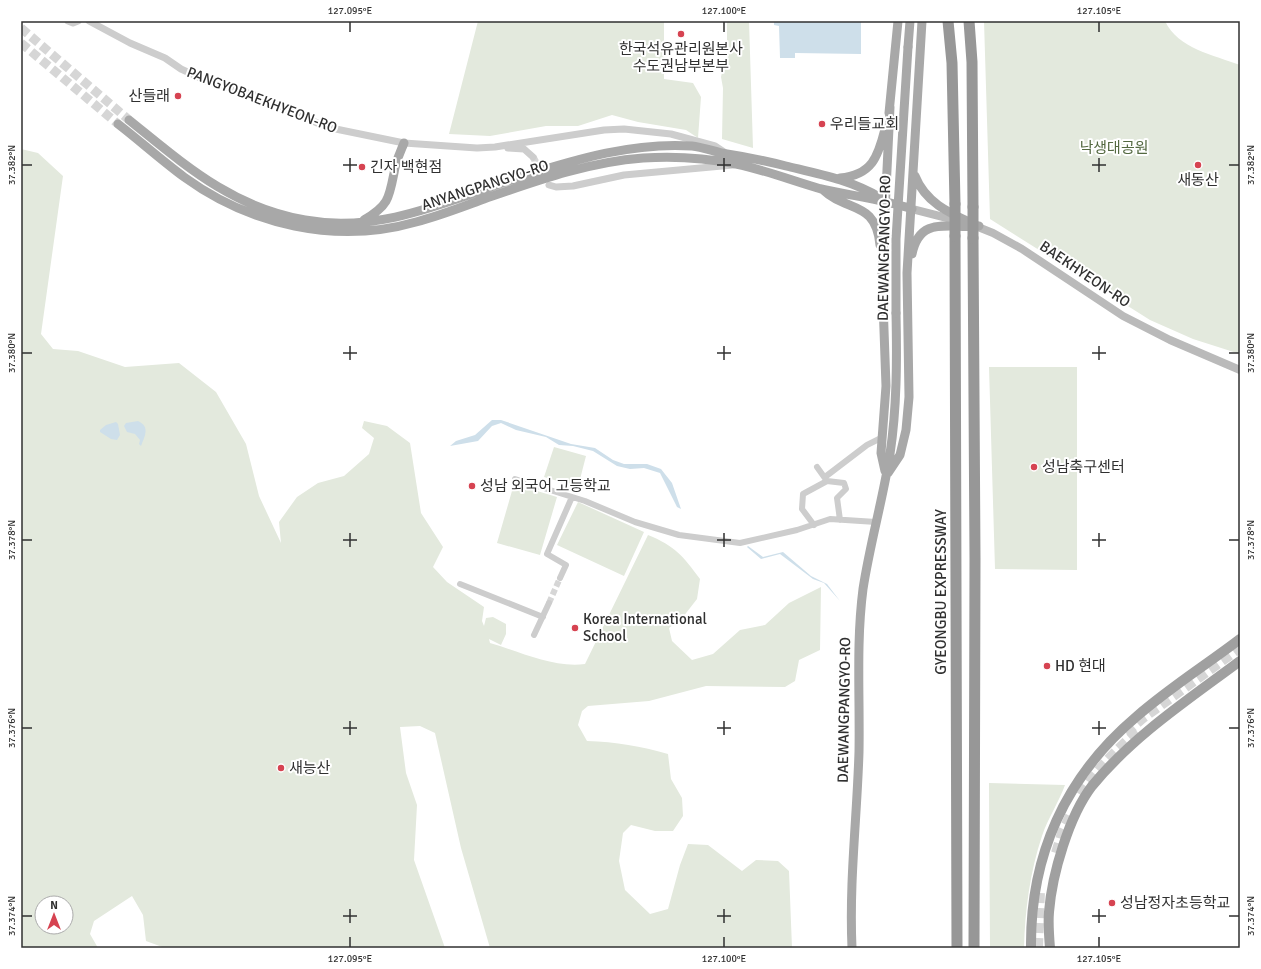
<svg xmlns="http://www.w3.org/2000/svg" width="1261" height="969" viewBox="0 0 1261 969" font-family="Signika,'Noto Sans KR',sans-serif">
<style>
.green{fill:#e3e9dd;fill-rule:evenodd}
.water{fill:#cedfea}
.lines{fill:none;stroke-linecap:round;stroke-linejoin:round}
.minor-tunnel{stroke:#d6d6d6;stroke-width:6;stroke-dasharray:6 3;stroke-linecap:butt}
.tertiary-tunnel{stroke:#d6d6d6;stroke-width:7;stroke-dasharray:7 3.5;stroke-linecap:butt}
.primary-tunnel{stroke:#d6d6d6;stroke-width:9;stroke-dasharray:9 4.5;stroke-linecap:butt}
.trunk-tunnel{stroke:#d6d6d6;stroke-width:10;stroke-dasharray:10 5;stroke-linecap:butt}
.minor{stroke:#cdcdcd;stroke-width:6}
.tertiary{stroke:#cdcdcd;stroke-width:7}
.secondary{stroke:#bababa;stroke-width:8}
.primary{stroke:#a8a8a8;stroke-width:9}
.trunk{stroke:#a0a0a0;stroke-width:10}
.motorway{stroke:#979797;stroke-width:11}
.primary-bridge{stroke:#a8a8a8;stroke-width:9}
.motorway-bridge{stroke:#979797;stroke-width:11}
.ticks{fill:none;stroke:#303030;stroke-width:1.5}
.poi-dot{fill:#d64351;stroke:#fff;stroke-width:1.5}
.labels{text-anchor:middle;stroke-width:4;stroke-linejoin:round;paint-order:stroke}
.poi-label{font-size:15px;fill:#303030;stroke:#fff;text-anchor:start}
.street-label{font-size:15px;fill:#303030;stroke:#fff}
.park-label{font-size:15px;fill:#546941;stroke:#fff}
.neatline{fill:none;stroke:#303030;stroke-width:1.5}
.ticks-label{font-size:10px;text-anchor:middle;fill:#303030}
</style>
<rect width="100%" height="100%" fill="#fff"/>
<path class="green" d="M478 21H664V79L693 83 701 97 698 138 686 130 638 122 612 115 578 126H546L490 136 449 134Z
M727 21H749L753 148 722 139 723 88 721 77 727 47Z
M984 21H1165C1178 49 1214 55 1240 65V354L1193 339 1150 320 990 219Z
M21 149 38 153 63 176 41 334 53 349 78 351 125 367 179 363 216 392 246 444 259 496 281 543 279 522 297 497 318 483 344 476 369 454 374 438 362 428 364 421 387 426 410 443 421 513 443 547 433 567 447 582 484 607 482 621 484 626 486 618 493 617 506 624V634L501 645 489 639 490 643C521 652 553 668 585 664L648 535C675 546 683 556 700 579L697 599 683 617 669 628 672 641 692 660 713 654 740 630 765 625 789 603 821 587 820 650 799 660 795 681 785 687 706 686 649 701 588 706 582 711 578 725 587 741C616 742 641 746 668 754L671 779 682 798 683 816 673 831H655L631 825 623 833 619 861 625 890 650 914 668 909 680 865 688 844 708 845 742 871 756 860 778 861 789 871 792 948H490L461 848 435 733 420 726 400 727 406 773 417 805 414 860 445 948H165L146 941 143 915 132 896 94 921 90 934 98 948H21ZM42 903H66V927H42Z
M989 367H1077V570L995 569Z
M554 447 586 456 578 487 544 477Z
M514 484 557 497 540 555 497 543Z
M578 502 644 532 624 576 557 545Z
M989 783 1065 785C1059 802 1048 818 1042 836 1030 872 1025 910 1024 948H990Z"/>
<path class="water" d="M774 21H861V54L795 53V58H780L779 26 774 25Z
M492 420H501L571 444 595 448 613 460 624 464H647L661 469 672 483 681 509 677 507 660 473 644 468 630 469 617 466 593 451 573 446 559 445 546 437 516 430 501 423 492 426 478 441 450 446 456 441 475 435Z
M138 421C151 427 144 437 141 446L139 444 140 440 135 434 127 432 124 426 126 423Z
M116 422 118 424 120 435 117 440 111 439 100 432V430L106 425Z
M748 546 763 557 783 552 811 576 827 584 840 601 824 583 813 579 780 554 761 559 747 547Z"/>
<g class="lines">
<path class="minor-tunnel" d="M549 603 560 578"/>
<path class="tertiary-tunnel" d="M533 157 543 175"/>
<path class="primary-tunnel" d="M21 28 129 120
M21 43 118 124"/>
<path class="trunk-tunnel" d="M1126 733 1143 718 1240 648
M1081 795C1096 770 1116 750 1138 731
M1056 853 1062 833 1070 816
M1038 948 1040 891"/>
<path class="minor" d="M817 467 827 481 844 483 846 489 837 498 840 520
M825 477 867 445 883 437
M515 479 585 501 635 522 679 535 740 543 797 530 830 519 876 522
M814 525 802 509 803 494 827 481
M560 578 566 565 547 554 572 497
M460 584 543 617
M534 635 549 603"/>
<path class="tertiary" d="M68 21 73 23 78 21
M89 21 130 43 165 58 181 69 209 82 258 96 326 127 404 143 477 148 495 147 604 130 624 129 671 134 715 146 724 152
M508 148 524 149 533 157
M549 185 556 187 573 186 624 175 733 165"/>
<path class="secondary" d="M912 209 959 221
M973 225 993 233 1022 249 1123 316 1170 340 1240 370"/>
<path class="primary" d="M908 47 910 21
M889 113 898 21
M129 120C185 165 231 207 305 220 382 234 452 199 523 176 577 159 634 142 692 146 703 147 715 152 727 154 747 157 766 161 786 166 819 174 851 180 881 198
M118 124C140 141 161 160 184 177 250 225 336 245 416 222 439 216 462 207 484 199 536 181 588 162 643 158 674 156 706 158 736 164 765 170 793 181 821 189 852 196 882 199 912 209
M915 176C926 204 952 214 978 226
M840 178C872 175 878 157 885 129
M822 189C847 213 876 200 880 245
M364 220C388 206 389 199 394 173 395 163 400 153 404 143
M912 254C920 215 949 229 979 226
M885 471 881 453 886 386 882 274 890 107
M888 473 900 455 906 430 909 397 907 273 922 21
M852 948C849 882 857 818 859 752 860 698 856 643 863 589 870 543 883 499 890 454 897 407 897 360 896 313"/>
<path class="trunk" d="M1031 948C1030 856 1065 777 1136 717 1169 688 1206 665 1240 639
M1050 948C1049 936 1048 923 1049 912 1052 874 1069 816 1092 786 1133 736 1189 699 1240 661"/>
<path class="motorway" d="M948 21 952 63 955 204
M969 21 972 62 973 207
M955 236 957 948
M973 238 975 558 974 948"/>
<path class="primary-bridge" d="M896 313V239L908 47"/>
<path class="motorway-bridge" d="M955 204V236
M973 238V207"/>
</g>
<path class="ticks" d="M350 22V32M724 22V32M1099 22V32M350 158V172M724 158V172M1099 158V172M22 165H32M343 165H357M717 165H731M1092 165H1106M1229 165H1239M350 346V360M724 346V360M1099 346V360M22 353H32M343 353H357M717 353H731M1092 353H1106M1229 353H1239M350 533V547M724 533V547M1099 533V547M22 540H32M343 540H357M717 540H731M1092 540H1106M1229 540H1239M350 721V735M724 721V735M1099 721V735M22 728H32M343 728H357M717 728H731M1092 728H1106M1229 728H1239M350 909V923M724 909V923M1099 909V923M22 916H32M343 916H357M717 916H731M1092 916H1106M1229 916H1239M350 937V947M724 937V947M1099 937V947"/>
<g class="poi-dot">
<circle cx="681" cy="34" r="4"/>
<circle cx="178" cy="96" r="4"/>
<circle cx="822" cy="124" r="4"/>
<circle cx="1198" cy="165" r="4"/>
<circle cx="362" cy="167" r="4"/>
<circle cx="1034" cy="467" r="4"/>
<circle cx="472" cy="486" r="4"/>
<circle cx="575" cy="628" r="4"/>
<circle cx="1047" cy="666" r="4"/>
<circle cx="281" cy="768" r="4"/>
<circle cx="1112" cy="903" r="4"/>
</g>
<g class="labels">
<g class="poi-label">
<text x="681" y="54" text-anchor="middle">한국석유관리원본사<tspan x="681" dy="17">수도권남부본부</tspan></text>
<text x="170" y="101" text-anchor="end">산들래</text>
<text x="830" y="129">우리들교회</text>
<text x="370" y="172">긴자 백현점</text>
<text x="1198" y="185" text-anchor="middle">새동산</text>
<text x="1042" y="472">성남축구센터</text>
<text x="480" y="491">성남 외국어 고등학교</text>
<text x="583" y="624">Korea International<tspan x="583" dy="17">School</tspan></text>
<text x="1055" y="671">HD 현대</text>
<text x="289" y="773">새능산</text>
<text x="1120" y="908">성남정자초등학교</text>
</g>
<g class="street-label">
<text transform="translate(262 100) rotate(21)" y="5">PANGYOBAEKHYEON-RO</text>
<text transform="translate(485 185) rotate(-18)" y="5">ANYANGPANGYO-RO</text>
<text transform="translate(884 248) rotate(-89)" y="5">DAEWANGPANGYO-RO</text>
<text transform="translate(1085 274) rotate(34)" y="5">BAEKHYEON-RO</text>
<text transform="translate(941 592) rotate(-90)" y="5">GYEONGBU EXPRESSWAY</text>
<text transform="translate(844 710) rotate(-89)" y="5">DAEWANGPANGYO-RO</text>
</g>
<g class="park-label">
<text x="1114" y="153">낙생대공원</text>
</g>
</g>
<rect width="1261" height="969" fill="none" stroke="#ffffff" stroke-width="44"/>
<g transform="translate(54 915)"><circle r="19" fill="#ffffff" stroke="#acacac"/>
<path d="M0-3L7 15L0 10L-7 15Z" fill="#d64351"/>
<text y="-6" font-size="11" font-weight="bold" text-anchor="middle" fill="#303030">N</text>
</g>
<rect x="22" y="22" width="1217" height="925" class="neatline"/>
<g class="ticks-label">
<text x="350" y="14">127.095°E</text>
<text x="724" y="14">127.100°E</text>
<text x="1099" y="14">127.105°E</text>
<text transform="translate(11 165) rotate(-90)" y="4">37.382°N</text>
<text transform="translate(1250 165) rotate(-90)" y="4">37.382°N</text>
<text transform="translate(11 353) rotate(-90)" y="4">37.380°N</text>
<text transform="translate(1250 353) rotate(-90)" y="4">37.380°N</text>
<text transform="translate(11 540) rotate(-90)" y="4">37.378°N</text>
<text transform="translate(1250 540) rotate(-90)" y="4">37.378°N</text>
<text transform="translate(11 728) rotate(-90)" y="4">37.376°N</text>
<text transform="translate(1250 728) rotate(-90)" y="4">37.376°N</text>
<text transform="translate(11 916) rotate(-90)" y="4">37.374°N</text>
<text transform="translate(1250 916) rotate(-90)" y="4">37.374°N</text>
<text x="350" y="962">127.095°E</text>
<text x="724" y="962">127.100°E</text>
<text x="1099" y="962">127.105°E</text>
</g>
</svg>
